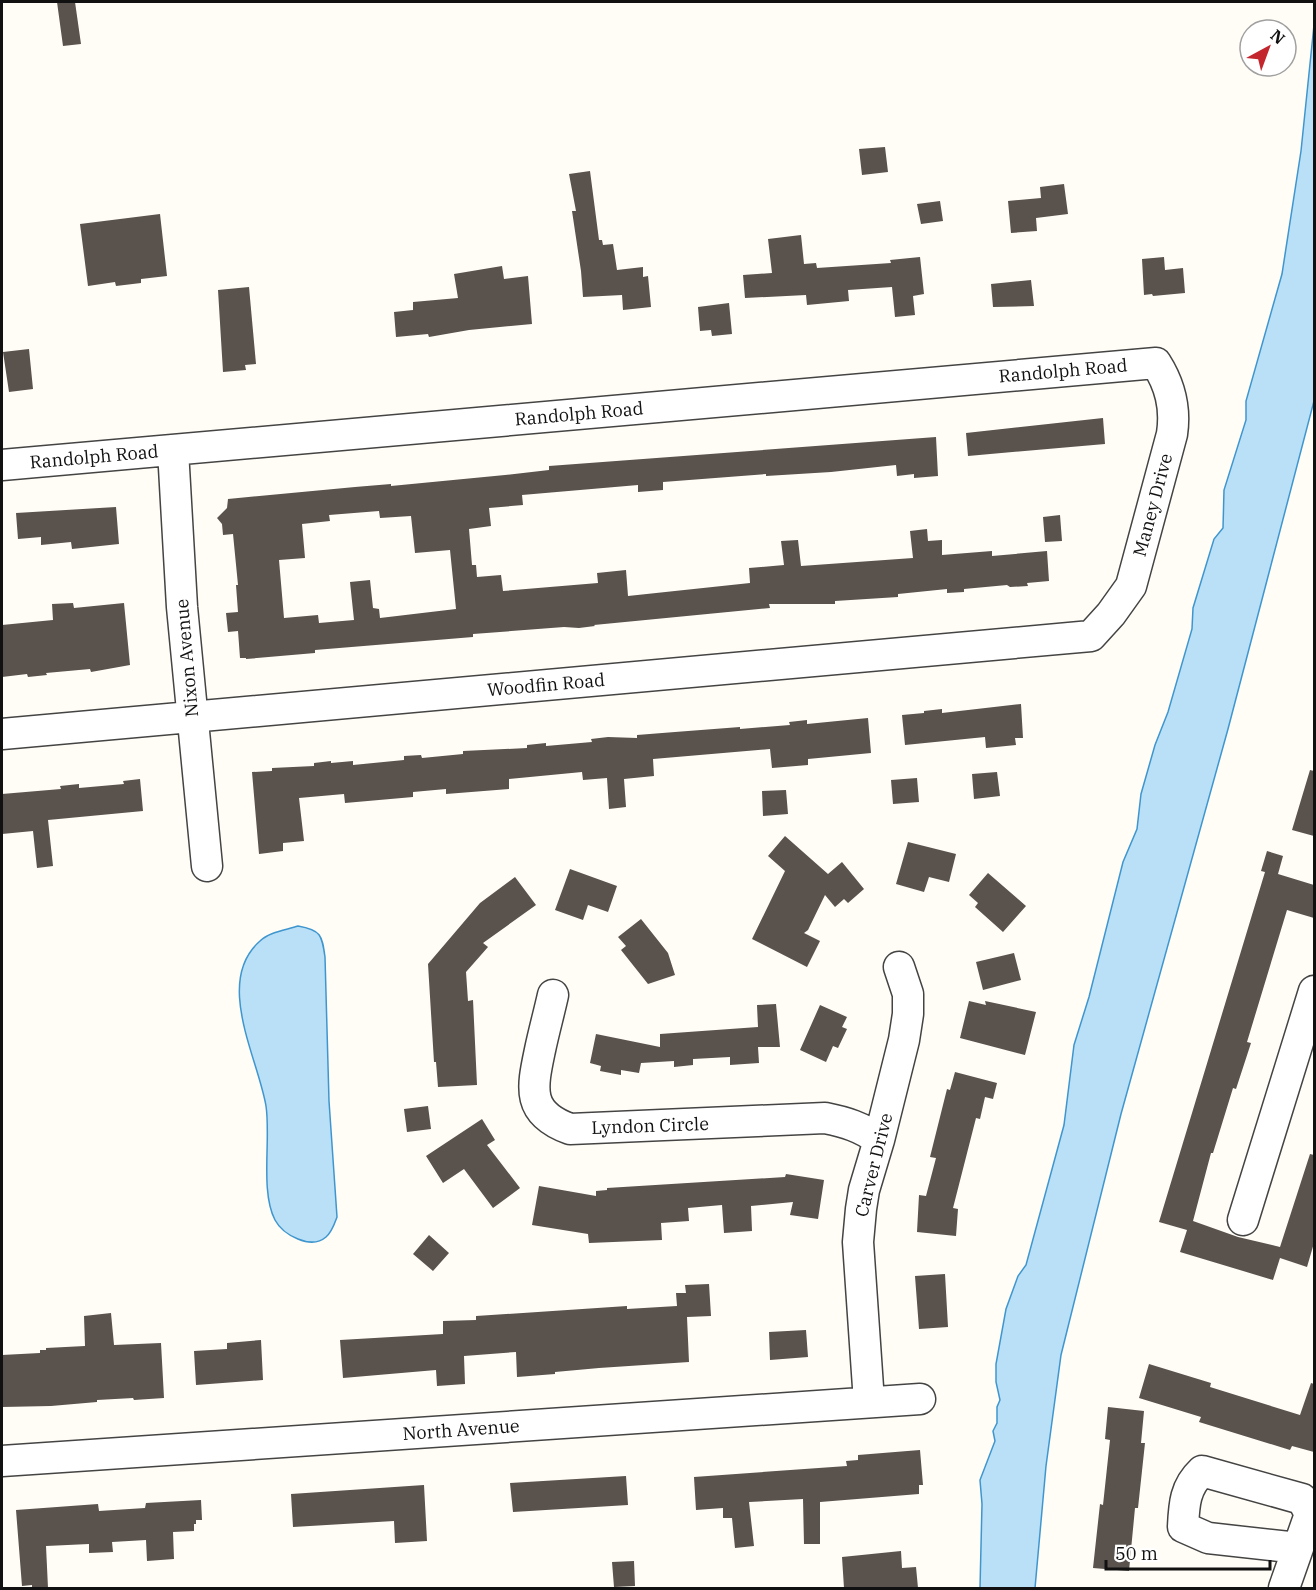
<svg xmlns="http://www.w3.org/2000/svg" width="1316" height="1590" viewBox="0 0 1316 1590" font-family="'IBM Plex Serif',serif">
<style>
.water{fill:#b9e0f7;stroke:#3f96cf;stroke-width:1.5}
.building{fill:#5a524d;fill-rule:evenodd}
.lines{fill:none;stroke-linecap:round;stroke-linejoin:round}
.minor-casing{stroke:#444;stroke-width:33}
.minor{stroke:#fff;stroke-width:30}
.labels{text-anchor:middle;stroke-width:6;stroke-linejoin:round;paint-order:stroke}
.street-label{font-size:18px;fill:#111;stroke:#fff}
</style>
<rect width="100%" height="100%" fill="#fffdf5"/>
<path class="water" d="M1314 25V401L1228 729 1121 1114 1061 1355 1046 1466 1035 1588H980L982 1504 980 1480 995 1441 993 1431 997 1423V1407L1000 1400 996 1382V1364L1006 1309 1018 1276 1026 1265 1064 1125 1074 1045 1089 997 1123 862 1137 829 1141 794 1155 745 1168 712 1192 629 1193 608 1214 539 1223 528 1224 490 1246 420V401L1282 274 1301 151Z
M298 926C321 930 322 935 325 957L329 1101 337 1217C334 1225 332 1232 326 1237 311 1250 283 1235 275 1220 260 1191 271 1139 266 1106 258 1058 214 981 260 941 269 932 286 930 298 926Z"/>
<path class="building" d="M57 2H75L81 44 63 46Z
M885 147 888 172 862 175 859 149Z
M590 171 599 240H602L603 245 613 244 617 270 643 267V277L648 276 651 307 623 310 622 295 583 297 581 271 572 211H576L569 174Z
M1064 184 1068 214 1036 218 1037 231 1011 233 1008 201 1041 198 1040 187Z
M940 201 943 221 921 224 917 204Z
M160 214 167 276 141 279V283L116 286 115 282 88 286 80 224Z
M801 235 804 264 816 263 817 268 891 263 890 260 920 257 924 294 913 296 915 315 895 317 892 287 848 290 849 301 807 305 806 295 745 298 743 275 772 273 768 239Z
M1164 257 1165 270 1183 268 1185 293 1153 296 1152 294 1144 295 1142 259Z
M502 266 504 279 528 276 532 324 469 330 429 337 428 334 396 337 394 312 413 310V302L458 298 454 274Z
M1031 280 1034 306 993 307 991 284Z
M249 287 256 364 245 365 246 370 223 372 218 290Z
M729 303 732 334 712 336 711 330 700 331 698 307Z
M29 349 33 389 9 392 3 352Z
M1103 418 1105 444 968 456 966 433Z
M936 437 938 476 914 478V474L897 476 896 465 831 472 766 476V474L663 482V490L638 492V485L522 495 523 505 489 508 491 526 469 529 472 565H476L477 577 501 575 503 591 598 583 597 573 626 570 628 596 750 583 749 568 784 565 781 541 798 540 801 566 913 558 910 531 927 529 928 541 942 540V555L992 551V556L1047 551 1049 581 1027 583 1028 586 1010 587 1007 585 964 589V592L947 593V589L898 594V597L835 601V604H769L770 608 594 625 595 626 579 628 564 627 473 634V637L315 650V653L246 659V658H240L238 631 228 632 226 613 238 612 236 585H238L233 534 223 535 222 524 217 518 227 508 228 499 355 487 391 484V486L505 475 549 470V466ZM379 511 380 518 411 516 415 553 450 550 456 609 380 618 379 609 373 608 370 580 350 582 354 620 319 623 318 615 284 618 279 560 305 558 302 524 330 521 329 515Z
M116 507 119 544 72 549 71 542 41 545V537L18 539 16 513Z
M1060 515 1062 541 1045 542 1043 517Z
M73 603 74 608 124 603 130 665 91 672 90 669 46 673 47 675 28 677 27 674 2 677V625L53 620 52 604Z
M1021 704 1023 738H1015L1016 745 986 748 985 737 905 745 902 715 924 713V711L942 709V713Z
M868 718 871 753 808 759V765L772 768 770 749 653 759 654 776 624 779 626 807 609 809 607 778 583 780 582 772 509 779V789L446 794V789L413 792V797L345 803 344 794 299 798 304 841 283 843V851L259 854 252 772 272 771V768L314 766V763L331 761V763L353 761V765L404 760V756L421 755 422 758 463 754V751L527 748V745L546 743V746L592 742 591 739 608 737 637 738V735L675 732 740 727V729L790 725 789 722 807 720V724Z
M1310 770 1314 771V836L1292 830Z
M997 772 1000 796 974 799 972 774Z
M917 778 919 802 893 804 891 780Z
M140 779 143 811 48 820 53 866 37 868 33 831 2 834V794L61 789 60 786 79 784V788L124 784 123 781Z
M786 790 788 814 763 816 762 791Z
M785 836 828 874 842 862 864 889 848 903 844 899 835 907 825 895 808 930 804 933 820 941 807 967 752 939 785 871 768 856Z
M908 842 956 854 949 882 929 877 924 892 896 884Z
M1267 851 1283 856 1278 874 1314 885V918L1287 910 1247 1042 1251 1043 1236 1089 1233 1088 1213 1153H1211L1193 1221 1238 1237 1280 1247 1310 1154 1314 1155V1243L1307 1267 1280 1258 1273 1280 1180 1252 1187 1230 1159 1222 1265 872 1261 871Z
M570 869 617 886 608 912 588 905 583 920 555 910Z
M988 873 1026 906 1003 932 975 907 978 903 969 895Z
M515 877 536 905 483 943 488 947 466 972 468 1001 473 1000 477 1085 438 1087 436 1062H434L428 964 480 903Z
M641 919 668 953 675 975 648 984 621 950 626 946 618 937Z
M1014 953 1021 980 983 990 976 962Z
M969 1001 986 1005 985 1001 1036 1012 1025 1055 960 1038Z
M776 1004 780 1047H758L759 1063 730 1065V1057L693 1059V1065L674 1067V1061L641 1063 639 1073 621 1070V1075L600 1071 601 1066 590 1063 596 1034 660 1047V1034L758 1027 757 1005Z
M820 1005 847 1017 842 1027 847 1029 838 1048 833 1046 826 1062 800 1050Z
M955 1072 997 1083 993 1099 985 1097 980 1119 976 1118 953 1208 958 1209 956 1236 917 1232 919 1195 926 1196 936 1158 930 1157 947 1089 950 1090Z
M428 1106 431 1129 407 1132 404 1109Z
M482 1119 495 1140 487 1145 520 1188 493 1208 464 1169 443 1183 426 1156Z
M786 1174 824 1180 818 1219 790 1215 793 1202 751 1206 752 1231 724 1233 722 1205 688 1208 689 1221 661 1223 662 1240 589 1243 588 1234 532 1225 539 1186 596 1196V1191L607 1190V1188L785 1177Z
M429 1235 449 1253 433 1271 413 1254Z
M945 1274 948 1327 919 1329 915 1276Z
M709 1284 711 1316 687 1317 689 1362 599 1368 555 1372V1374L517 1377 516 1352 464 1356 465 1384 437 1386 436 1370 343 1378 340 1340 443 1334V1321L476 1320V1316L627 1306V1309L677 1306 676 1293H686L685 1285Z
M111 1313 114 1345 161 1343 164 1398 134 1400 133 1398 97 1400V1402L51 1406 2 1407V1355L40 1353V1350H46V1348L85 1346 84 1316Z
M806 1330 808 1357 770 1360 769 1332Z
M261 1340 263 1380 196 1385 194 1351 227 1349V1343Z
M1149 1364 1211 1383 1210 1387 1300 1415 1311 1383 1314 1384V1452L1292 1446 1290 1450 1199 1422 1201 1417 1139 1398Z
M1108 1407 1144 1411 1141 1443H1145L1138 1508H1135L1129 1571 1093 1568 1100 1504 1103 1505 1110 1440 1105 1439Z
M920 1450 923 1485H919V1494L820 1502V1544H804L803 1499 749 1502 754 1546 735 1548 732 1518H723V1508L696 1510 694 1477 847 1466 846 1461 858 1460V1455Z
M626 1476 628 1505 513 1512 510 1483Z
M424 1485 427 1541 395 1543 394 1521 293 1527 291 1494Z
M201 1500 202 1520H196V1524H194V1531L173 1532 174 1559 147 1561 146 1540 112 1542 113 1552 89 1553V1544L46 1546 48 1588H32V1585L22 1586 16 1510 98 1504 99 1511 145 1508 146 1503Z
M901 1551 902 1568 916 1567 918 1588H844L842 1557Z
M634 1561 635 1586 614 1587 612 1562Z"/>
<g class="lines">
<g class="minor-casing">
<path id="minor" d="M173 450 182 607 207 866
M2 465 1156 363C1170 385 1176 407 1172 434L1131 586 1111 614 1091 636 2 734
M553 995C549 1013 544 1031 540 1050 532 1088 526 1113 570 1129L825 1118C845 1122 862 1127 879 1140
M1243 1220 1314 991
M869 1402 858 1242 861 1209 864 1190 879 1140 904 1040 908 1014V994L899 967
M2 1461 920 1399
M1284 1588 1310 1514 1302 1499 1202 1471C1185 1487 1184 1504 1183 1527L1208 1538 1298 1548"/>
</g>
<use href="#minor" class="minor"/>
</g>
<g class="labels">
<g class="street-label">
<text transform="translate(1063 371) rotate(-5)" y="6">Randolph Road</text>
<text transform="translate(579 414) rotate(-5)" y="6">Randolph Road</text>
<text transform="translate(94 457) rotate(-5)" y="6">Randolph Road</text>
<text transform="translate(1153 505) rotate(-75)" y="6">Maney Drive</text>
<text transform="translate(187 658) rotate(-95)" y="6">Nixon Avenue</text>
<text transform="translate(546 685) rotate(-5)" y="6">Woodfin Road</text>
<text transform="translate(650 1126) rotate(-2)" y="6">Lyndon Circle</text>
<text transform="translate(874 1165) rotate(-76)" y="6">Carver Drive</text>
<text transform="translate(461 1430) rotate(-4)" y="6">North Avenue</text>
</g>
</g>
<rect width="1316" height="1590" fill="none" stroke="#111111" stroke-width="6"/>
<g transform="translate(1268 48) rotate(41)"><circle r="28" fill="#ffffff" stroke="#a0a0a0" stroke-width="1.5"/>
<path d="M0-4.5L10 22L0 15L-10 22Z" fill="#c4262e"/>
<text y="-9" font-size="16" font-weight="bold" text-anchor="middle" fill="#111111">N</text>
</g>
<path d="M1106 1560v9h164v-9" fill="none" stroke="#111111" stroke-width="3"/>
<text x="1115" y="1560" font-size="18" fill="#111111" stroke="#ffffff" stroke-width="4.5" paint-order="stroke">50 m</text>
</svg>
